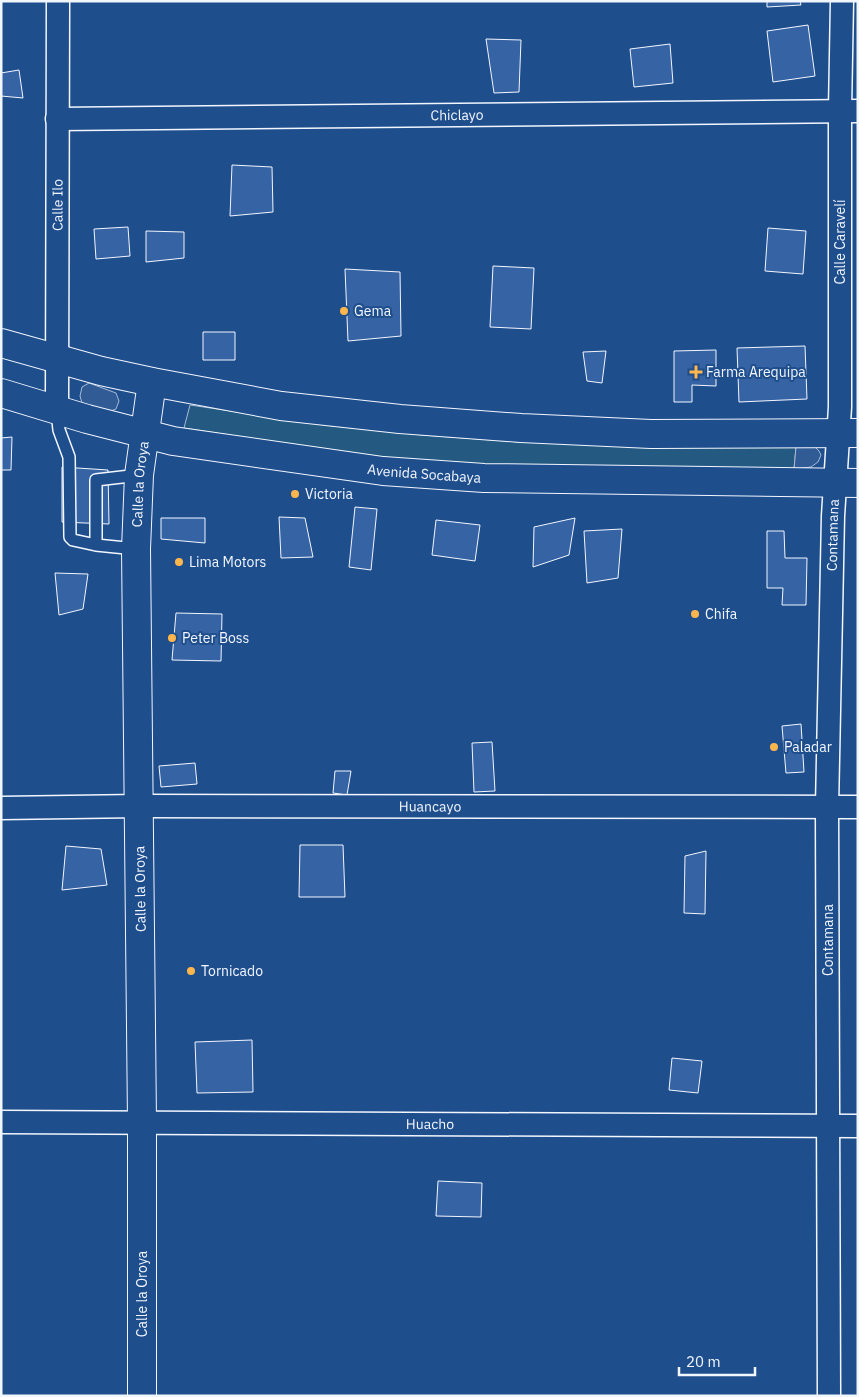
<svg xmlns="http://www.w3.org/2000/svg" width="859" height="1397" viewBox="0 0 859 1397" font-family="'IBM Plex Sans',sans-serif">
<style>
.green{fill:#245a82;stroke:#a8bbd7}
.parking{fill:#305b95;stroke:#a8bbd7}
.building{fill:#3563a3;stroke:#f2f6ff}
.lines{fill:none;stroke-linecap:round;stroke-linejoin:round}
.service-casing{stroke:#f2f6ff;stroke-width:14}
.minor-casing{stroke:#f2f6ff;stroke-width:25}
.tertiary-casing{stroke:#f2f6ff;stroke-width:30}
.primary-casing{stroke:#f2f6ff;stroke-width:30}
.service{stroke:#1f4e8c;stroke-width:11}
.minor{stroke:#1f4e8c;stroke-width:22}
.tertiary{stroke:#1f4e8c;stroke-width:28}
.primary{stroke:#1f4e8c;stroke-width:28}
.poi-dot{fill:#ffb74d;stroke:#1f4e8c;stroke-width:2}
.labels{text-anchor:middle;stroke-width:4;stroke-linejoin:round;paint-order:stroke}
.street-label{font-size:14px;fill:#f2f6ff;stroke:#1f4e8c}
.poi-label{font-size:14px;fill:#f2f6ff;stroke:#1f4e8c;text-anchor:start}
</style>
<rect width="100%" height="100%" fill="#1f4e8c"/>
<path class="green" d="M190 405 332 426 422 435 519 442 796 447 794 469 464 465 352 454 184 428Z"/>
<path class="parking" d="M89 383 116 393 119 401 116 409 108 412 82 403 80 396 82 387Z
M796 447H815L819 451 821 455 818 462 811 467 794 469Z"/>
<path class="building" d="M767 1H800L801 5 767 7Z
M808 25 815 76 773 82 767 31Z
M486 39 521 40 519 92 494 93Z
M670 44 673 83 634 87 630 49Z
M19 70 23 98 1 96V73Z
M232 165 272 167 273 212 230 216Z
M128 227 130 256 96 259 94 229Z
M768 228 806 231 803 274 765 271Z
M146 231 184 232V258L146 262Z
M493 266 534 268 531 329 490 327Z
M345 269 400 272 401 336 348 341Z
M203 332H235V360H203Z
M805 346 807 399 739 402 737 348Z
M716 350V386L692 385V402H674V351Z
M606 351 602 383 587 381 583 352Z
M12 437 11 470H1V438Z
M62 467 108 470 109 524 62 522Z
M355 507 377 509 371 570 349 567Z
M279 517 305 518 313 557 281 558Z
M161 518H205V543L161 539Z
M575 518 569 555 533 567 534 527Z
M436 520 480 525 475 561 432 555Z
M622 529 618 578 587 583 584 531Z
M767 531H784L785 558H807L806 605H782L783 588H767Z
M55 573 88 574 83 609 59 615Z
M176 613 222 614 221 661 172 660Z
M801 724 804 772 786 773 782 726Z
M492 742 495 791 474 792 472 743Z
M195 763 197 784 161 787 159 766Z
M335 771H351L347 795 333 793Z
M300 845H343L345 897H299Z
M66 846 101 849 107 885 62 890Z
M706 851 705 914 684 913 685 856Z
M252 1040 253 1092 197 1093 195 1042Z
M672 1058 702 1061 698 1093 669 1090Z
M438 1181 482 1183 481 1217 436 1216Z"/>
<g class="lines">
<g class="service-casing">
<path id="service" d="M57 411 59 430 69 457 70 537 73 540 96 545 136 549
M96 545V480L139 475"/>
</g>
<g class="minor-casing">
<g id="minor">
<path id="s1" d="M57 119 858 111"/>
<path id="s2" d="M57 410 58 1"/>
<path id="s3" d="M1 808 139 806 858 807"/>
<path id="s4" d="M1 1122 858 1126"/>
<path id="s5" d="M829 1396 827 807 833 516 840 407V110L842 1"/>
</g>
</g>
<g class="tertiary-casing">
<g id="tertiary">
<path id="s6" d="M142 1396V1122L136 549 139 475 152 382"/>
</g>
</g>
<g class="primary-casing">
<g id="primary">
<path d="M1 343 101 371 152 382 281 406 400 419 521 428 651 434 858 433"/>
<path id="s7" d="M1 393 87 419 173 441 383 471 484 478 858 483"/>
</g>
</g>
<use href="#service" class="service"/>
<use href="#minor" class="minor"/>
<use href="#tertiary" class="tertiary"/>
<use href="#primary" class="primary"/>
</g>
<g class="poi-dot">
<circle cx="344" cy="311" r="5"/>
<path d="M693.5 364.5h5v5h5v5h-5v5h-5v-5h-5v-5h5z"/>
<circle cx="295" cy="494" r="5"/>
<circle cx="179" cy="562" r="5"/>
<circle cx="695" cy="614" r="5"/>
<circle cx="172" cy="638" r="5"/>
<circle cx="774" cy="747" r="5"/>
<circle cx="191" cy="971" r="5"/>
</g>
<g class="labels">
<g class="street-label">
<text dy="5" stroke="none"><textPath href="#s1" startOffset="400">Chiclayo</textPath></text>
<text dy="5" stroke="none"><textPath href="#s2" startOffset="205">Calle Ilo</textPath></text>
<text transform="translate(840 242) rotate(-90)" y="5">Calle Caravelí</text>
<text dy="5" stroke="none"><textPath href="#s7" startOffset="432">Avenida Socabaya</textPath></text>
<text dy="5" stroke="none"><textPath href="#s6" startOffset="912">Calle la Oroya</textPath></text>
<text dy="5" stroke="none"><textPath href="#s5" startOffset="861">Contamana</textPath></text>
<text dy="5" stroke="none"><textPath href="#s3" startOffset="429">Huancayo</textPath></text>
<text transform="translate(140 889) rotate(-91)" y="5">Calle la Oroya</text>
<text transform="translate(828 940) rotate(-90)" y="5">Contamana</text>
<text dy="5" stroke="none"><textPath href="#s4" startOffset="429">Huacho</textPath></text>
<text transform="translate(142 1294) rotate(-90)" y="5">Calle la Oroya</text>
</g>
<g class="poi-label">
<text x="354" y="316">Gema</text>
<text x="706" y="377">Farma Arequipa</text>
<text x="305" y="499">Victoria</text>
<text x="189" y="567">Lima Motors</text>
<text x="705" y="619">Chifa</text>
<text x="182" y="643">Peter Boss</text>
<text x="784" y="752">Paladar</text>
<text x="201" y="976">Tornicado</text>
</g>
</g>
<rect width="859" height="1397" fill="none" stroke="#f2f6ff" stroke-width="5"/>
<path d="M679 1367v8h76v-8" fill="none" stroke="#f2f6ff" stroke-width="2.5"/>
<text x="686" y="1367" font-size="15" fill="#f2f6ff" stroke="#1f4e8c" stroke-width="4" paint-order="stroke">20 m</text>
</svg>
